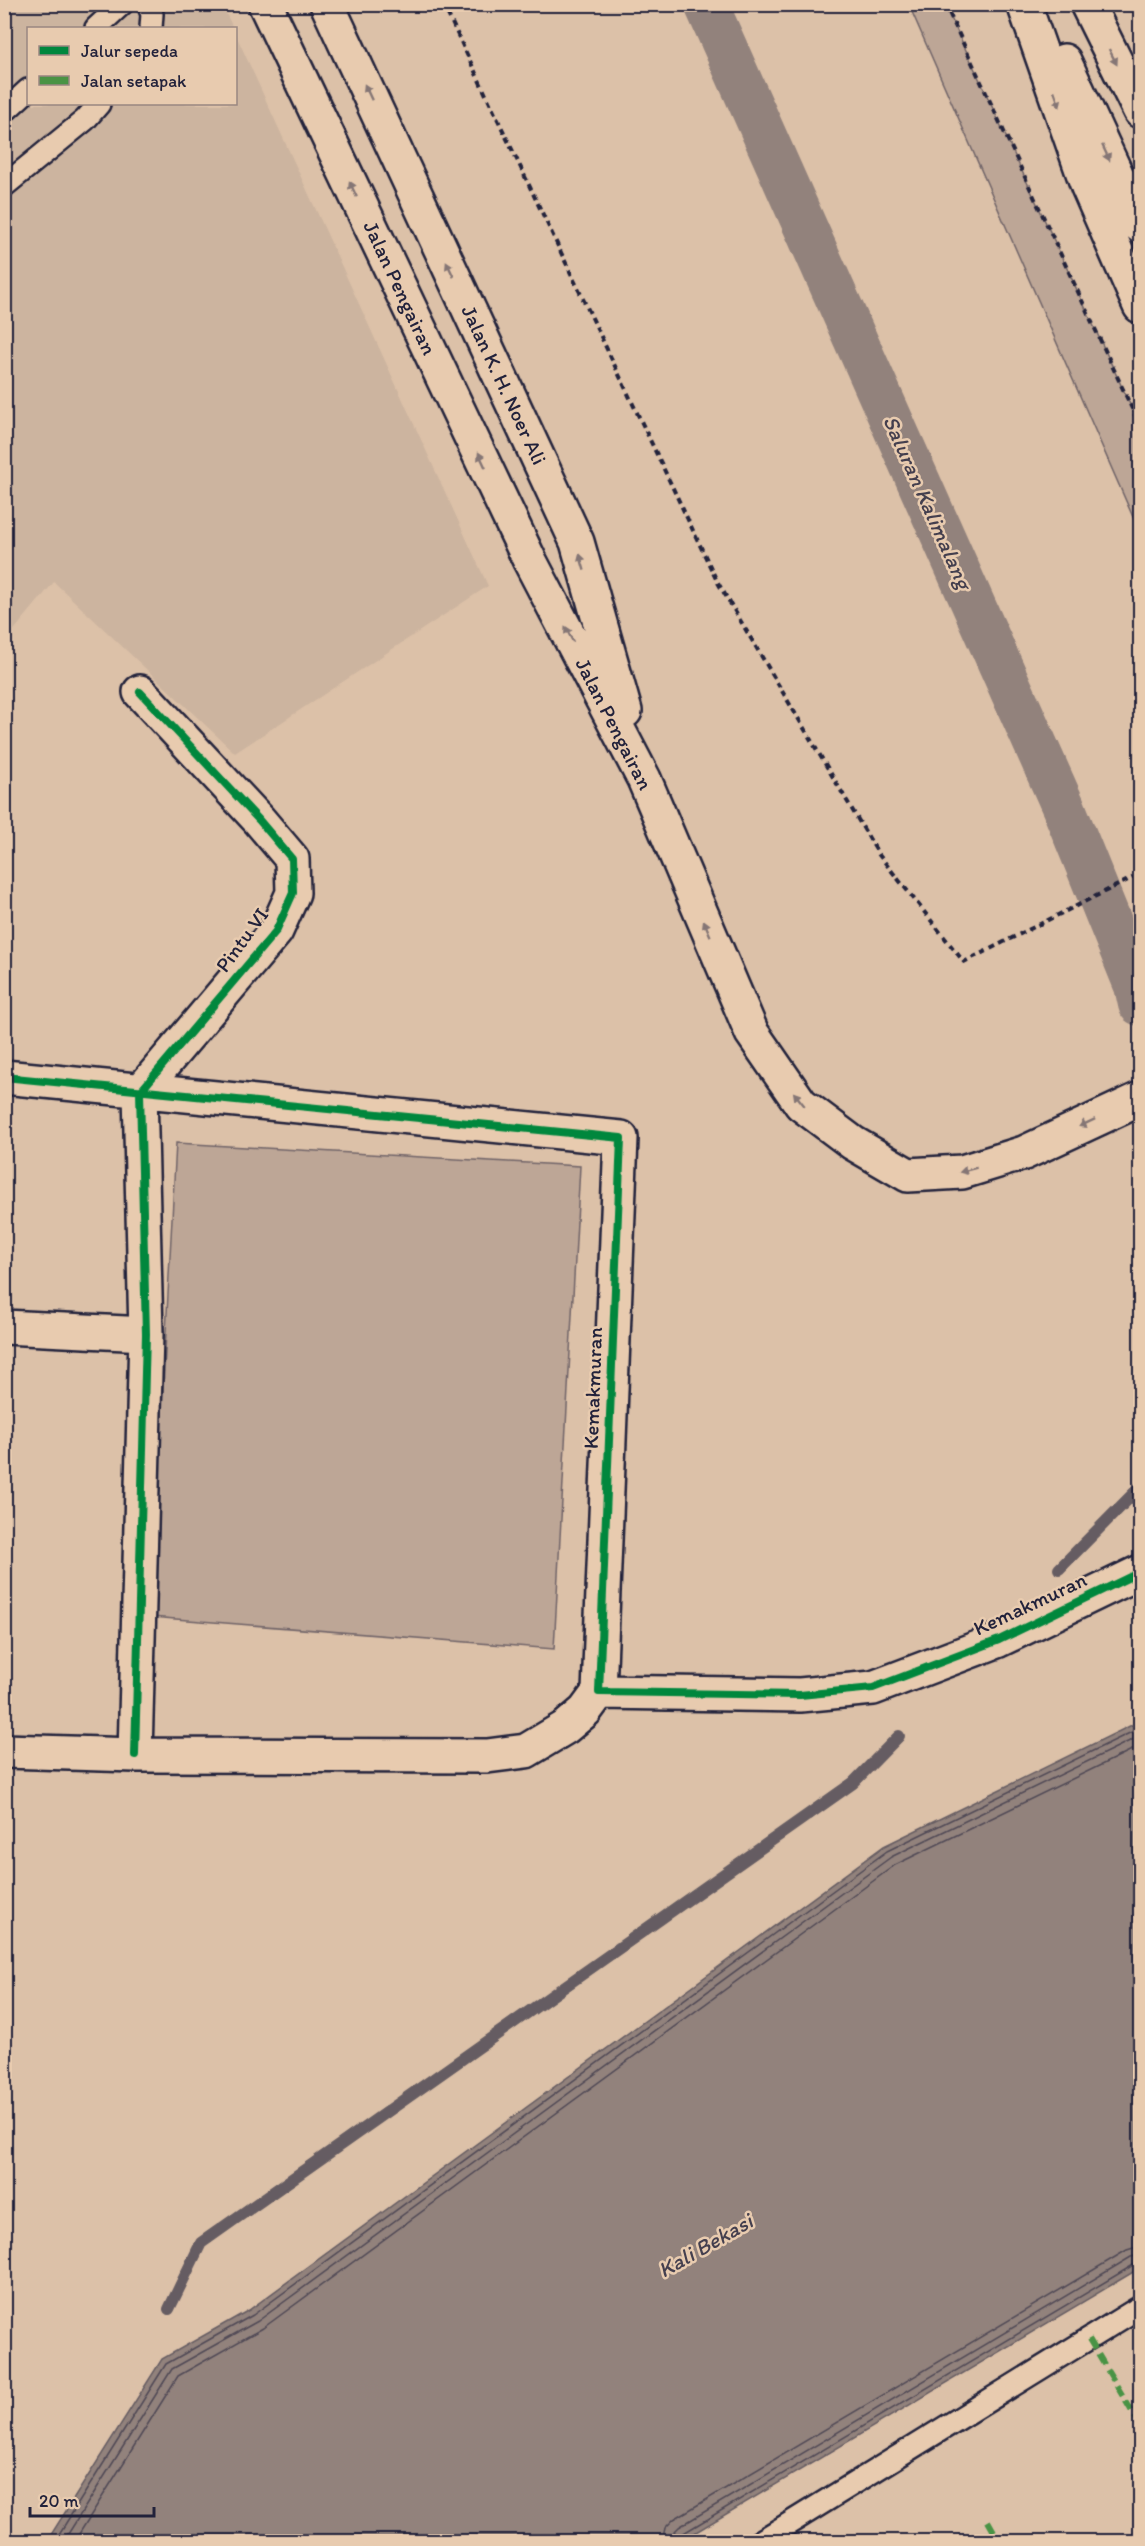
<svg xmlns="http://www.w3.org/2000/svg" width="1145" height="2546" viewBox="0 0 1145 2546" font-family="Itim,sans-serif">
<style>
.built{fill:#ccb49f}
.green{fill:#bda696;stroke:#706468;stroke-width:1.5}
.water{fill:#92827c;stroke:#655c62;stroke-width:1.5}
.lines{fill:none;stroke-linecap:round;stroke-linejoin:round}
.shore{stroke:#4f4855;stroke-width:1.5}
.stream{stroke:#655c62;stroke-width:12}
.canal{stroke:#92827c;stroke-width:44}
.lane-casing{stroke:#22223b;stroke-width:26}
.street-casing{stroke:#22223b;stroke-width:38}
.primary-casing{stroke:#22223b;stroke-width:38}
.highway-casing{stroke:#22223b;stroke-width:38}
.path{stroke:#22223b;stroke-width:4;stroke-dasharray:6 4.5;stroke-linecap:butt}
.lane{stroke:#e8cbaf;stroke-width:21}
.street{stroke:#e8cbaf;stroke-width:33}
.primary{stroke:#e8cbaf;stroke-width:33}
.highway{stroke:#e8cbaf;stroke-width:33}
.quiet{stroke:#4a9344;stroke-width:6;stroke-dasharray:12 6;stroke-linecap:butt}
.cycleway-casing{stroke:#e8cbaf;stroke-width:11}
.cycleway{stroke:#00873e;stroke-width:8}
.oneway{fill:#857675}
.labels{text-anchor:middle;stroke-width:5;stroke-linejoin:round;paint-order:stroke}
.street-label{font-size:21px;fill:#22223b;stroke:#e8cbaf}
.water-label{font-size:22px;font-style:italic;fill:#443f4e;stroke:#e8cbaf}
</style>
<rect width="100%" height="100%" fill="#dcc1a8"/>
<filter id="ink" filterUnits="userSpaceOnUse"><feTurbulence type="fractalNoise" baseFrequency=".0167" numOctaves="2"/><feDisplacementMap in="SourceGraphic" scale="12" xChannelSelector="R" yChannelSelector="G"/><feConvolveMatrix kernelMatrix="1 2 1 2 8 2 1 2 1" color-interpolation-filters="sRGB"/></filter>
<g filter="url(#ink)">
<path class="built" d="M5 5H222L233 28H28V104H236V35L488 586 235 753 54 582 5 641Z"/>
<path class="green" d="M909 5H945L1140 426V533Z
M176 1143 580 1166 554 1649 151 1617Z"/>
<path class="water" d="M1140 1721V2268L681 2541H47L162 2359 249 2310 884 1846Z"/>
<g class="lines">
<path class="shore" d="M54 2542 166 2364 253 2315 887 1851 1140 1728
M63 2542 172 2369 258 2321 891 1857 1140 1736
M74 2542 178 2376 263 2328 895 1865 1140 1746
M662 2542 665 2528 674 2519 1127 2250 1140 2246
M671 2542 673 2533 679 2527 1131 2257 1140 2255
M679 2542 682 2534 1135 2264 1140 2263"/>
<path class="stream" d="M1059 1569 1140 1487
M169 2309 201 2243 853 1783 899 1736"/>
<path class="canal" d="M706 4 1063 806 1136 986 1140 1004"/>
<g class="lane-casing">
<path id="lane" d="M148 4 152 14 151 28
M96 28 122 4
M4 112 28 90
M4 186 85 120 99 104
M759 2542 1140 2307"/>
</g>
<g class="street-casing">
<path id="street" d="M4 1077 621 1138 599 1692
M4 1327 146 1334
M599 1692 800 1695 873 1688 999 1640 1140 1572
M4 1751 135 1755 487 1756 526 1751 566 1727 585 1711 599 1692
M135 1755 146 1334 140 1092 276 931 293 893 292 859 259 820 140 692"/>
</g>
<g class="primary-casing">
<path id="primary" d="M265 4 530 561 644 779 752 1033 801 1104 853 1143 908 1175 962 1172 1024 1153 1140 1099
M327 4 577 542 625 711
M1024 4 1088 187 1140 306
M1064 61 1140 226"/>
</g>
<g class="highway-casing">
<path id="highway" d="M1087 4 1140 111"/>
</g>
<path class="path" d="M443 4 717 581 879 855 964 962 1140 874
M945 4 1140 426"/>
<use href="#lane" class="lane"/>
<use href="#street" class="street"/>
<use href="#primary" class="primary"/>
<use href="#highway" class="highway"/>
<path class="quiet" d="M1089 2339 1140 2425
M988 2521 1000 2542"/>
<g class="cycleway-casing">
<path id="cycleway" d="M4 1077 621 1138 599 1692 800 1695 873 1688 999 1640 1140 1572
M135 1755 146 1334 140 1092 276 931 293 893 292 859 259 820 140 692"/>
</g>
<use href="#cycleway" class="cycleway"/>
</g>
<defs><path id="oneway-solid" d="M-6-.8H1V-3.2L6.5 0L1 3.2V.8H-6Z" transform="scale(1.5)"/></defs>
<g class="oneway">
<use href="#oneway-solid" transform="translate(1113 57) rotate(63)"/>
<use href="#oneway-solid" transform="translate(368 92) rotate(-115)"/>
<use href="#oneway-solid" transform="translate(1057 99) rotate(71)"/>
<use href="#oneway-solid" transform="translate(1106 153) rotate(65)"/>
<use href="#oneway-solid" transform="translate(353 189) rotate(-115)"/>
<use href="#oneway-solid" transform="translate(450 269) rotate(-115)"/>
<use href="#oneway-solid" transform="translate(482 460) rotate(-115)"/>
<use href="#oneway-solid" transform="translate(582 562) rotate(-106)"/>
<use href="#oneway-solid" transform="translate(569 634) rotate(-117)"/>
<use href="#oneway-solid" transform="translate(707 928) rotate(-113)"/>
<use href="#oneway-solid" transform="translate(799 1099) rotate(-129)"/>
<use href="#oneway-solid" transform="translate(1087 1123) rotate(155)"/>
<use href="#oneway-solid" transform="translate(968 1170) rotate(165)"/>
</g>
</g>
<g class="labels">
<g class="street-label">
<text transform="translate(400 288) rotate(65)" y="7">Jalan Pengairan</text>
<text transform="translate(504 385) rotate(65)" y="7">Jalan K. H. Noer Ali</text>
<text transform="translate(614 724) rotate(63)" y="7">Jalan Pengairan</text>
<text transform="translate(242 940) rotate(-54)" y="7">Pintu VI</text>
<text transform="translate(593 1388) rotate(-88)" y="7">Kemakmuran</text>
<text transform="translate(1030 1604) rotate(-25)" y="7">Kemakmuran</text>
</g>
<g class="water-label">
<text transform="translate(928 502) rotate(66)" y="8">Saluran Kalimalang</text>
<text transform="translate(705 2245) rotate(-30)" y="8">Kali Bekasi</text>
</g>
</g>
<rect width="1145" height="2546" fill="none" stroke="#e8cbaf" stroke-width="24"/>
<rect x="12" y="12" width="1121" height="2522" fill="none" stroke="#22223b" stroke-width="2" filter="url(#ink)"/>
<rect x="27" y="27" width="210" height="78" fill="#e8cbaf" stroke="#998781" stroke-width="1.5"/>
<rect x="39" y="46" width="30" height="9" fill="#00873e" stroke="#998781" stroke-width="1.5"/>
<text x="81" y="57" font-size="18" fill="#22223b">Jalur sepeda</text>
<rect x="39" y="76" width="30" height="9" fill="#4a9344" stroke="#998781" stroke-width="1.5"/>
<text x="81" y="87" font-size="18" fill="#22223b">Jalan setapak</text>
<path d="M30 2507v9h124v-9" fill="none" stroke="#22223b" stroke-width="3"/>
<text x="39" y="2507" font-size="18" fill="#22223b" stroke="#e8cbaf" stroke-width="4.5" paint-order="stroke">20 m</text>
</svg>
